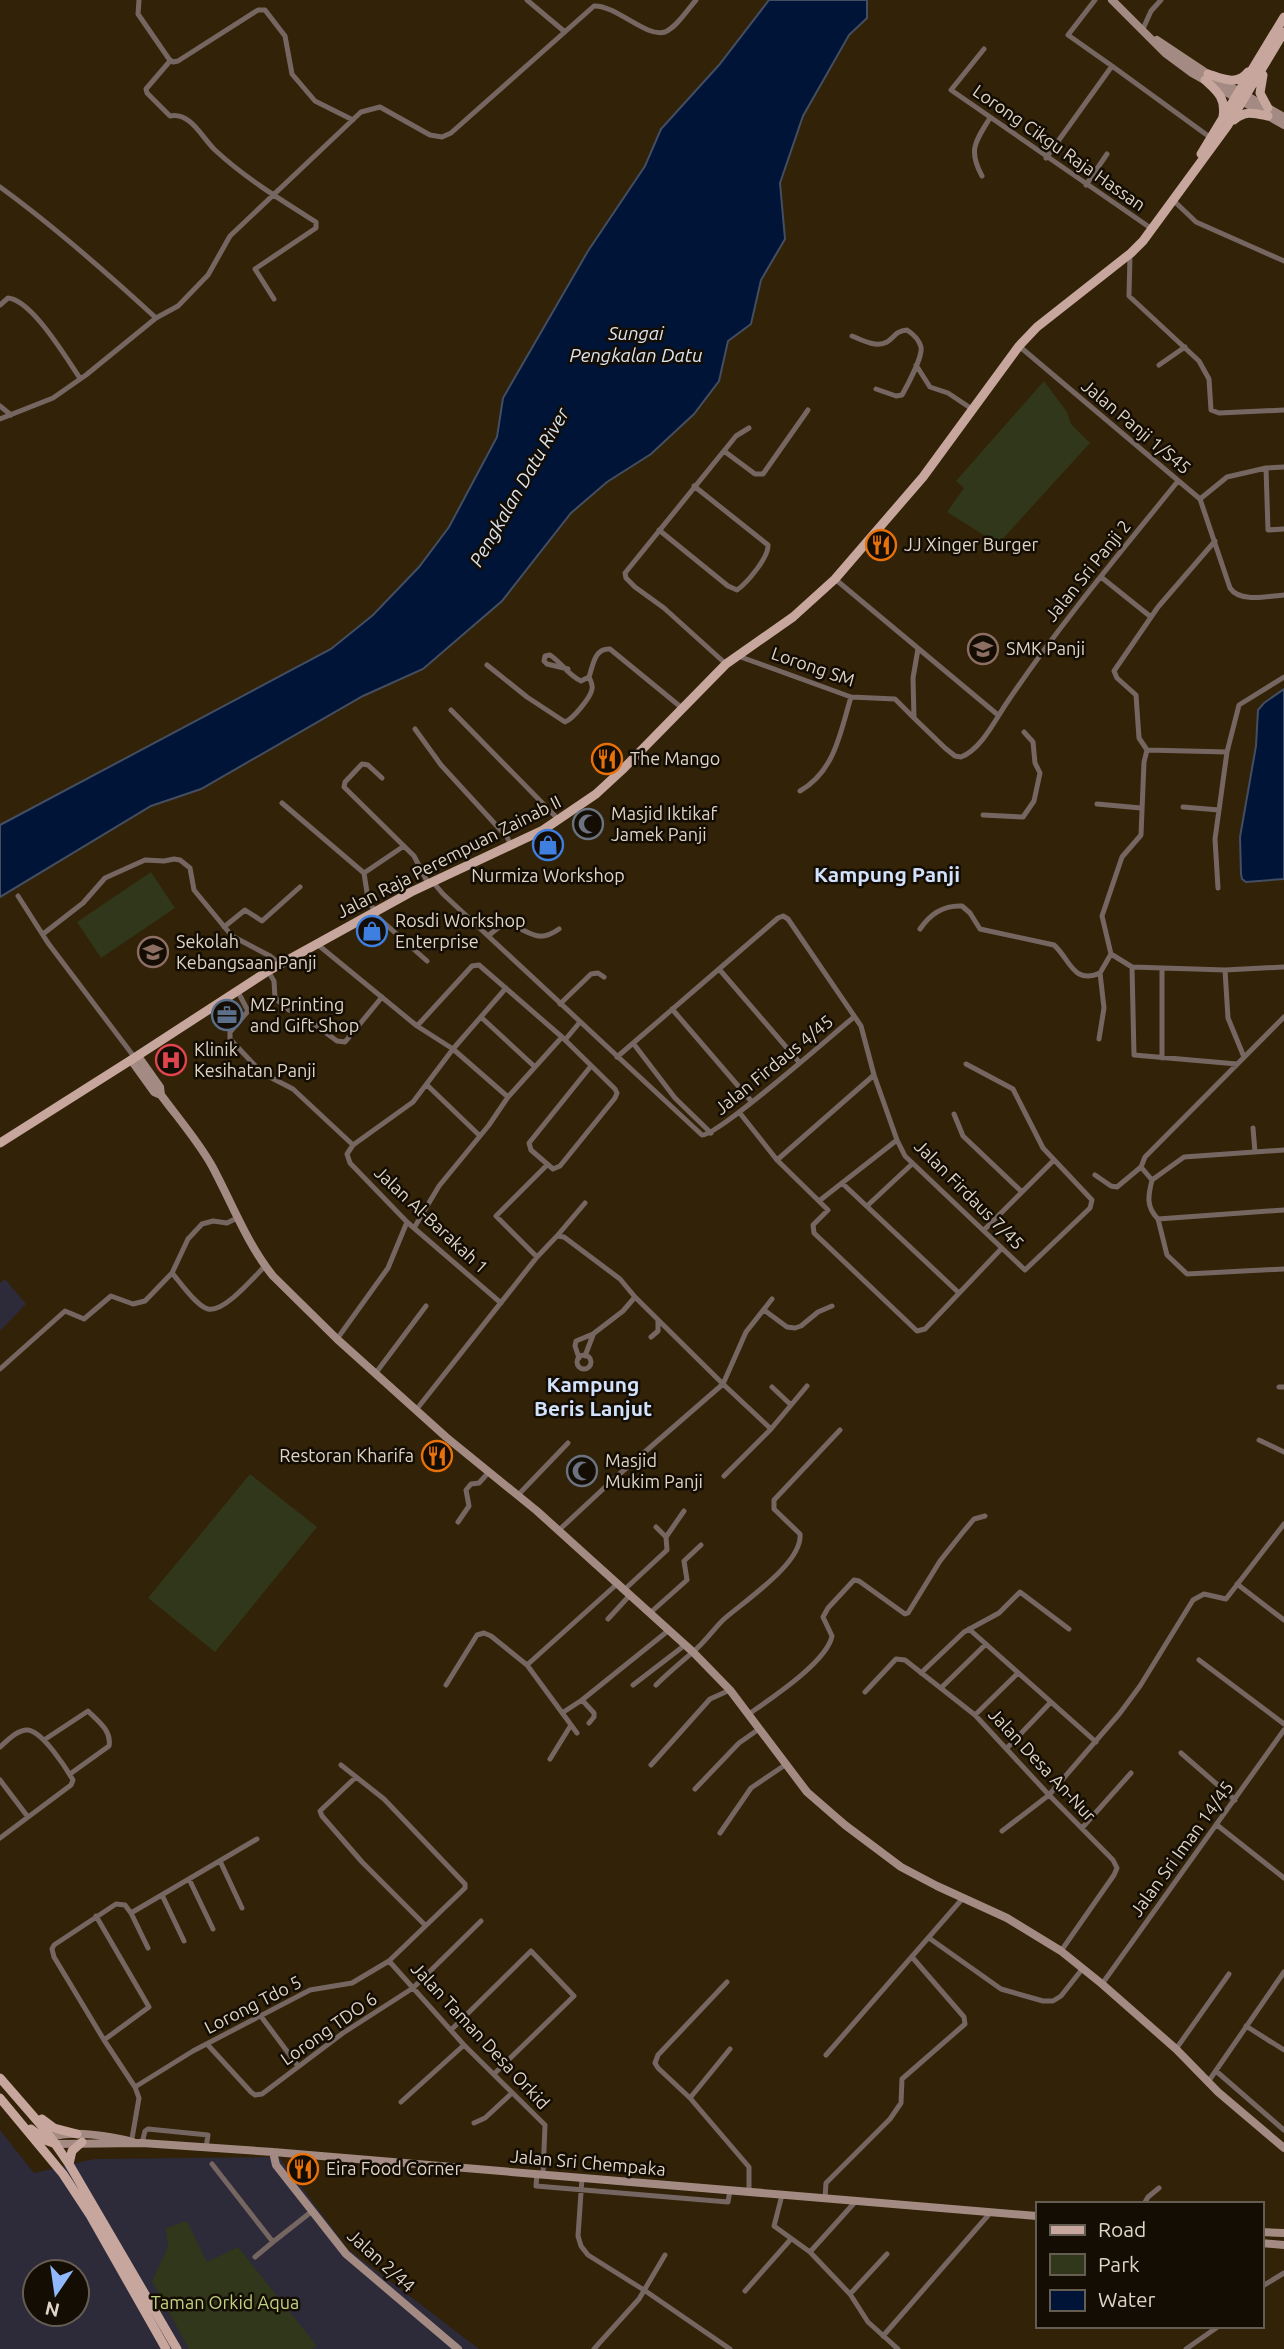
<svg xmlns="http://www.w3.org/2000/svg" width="1284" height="2349" viewBox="0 0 1284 2349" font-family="Ubuntu,sans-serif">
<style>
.industrial{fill:#2d2a3a;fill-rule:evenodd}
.green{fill:#31371a}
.water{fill:#001437;stroke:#434e62;stroke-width:2}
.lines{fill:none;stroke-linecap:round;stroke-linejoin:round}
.street{stroke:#766661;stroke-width:5}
.secondary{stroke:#a38b83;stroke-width:8}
.primary{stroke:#c7a79d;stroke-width:9}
.labels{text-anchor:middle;stroke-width:5;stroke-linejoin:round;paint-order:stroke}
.street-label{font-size:18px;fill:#dfd4c6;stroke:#140d04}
.poi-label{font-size:18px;fill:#dfd4c6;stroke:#140d04;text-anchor:start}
.park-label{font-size:18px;fill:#c1d281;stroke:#140d04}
.water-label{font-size:19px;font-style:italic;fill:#dae4f1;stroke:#140d04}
.quarter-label{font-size:21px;font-weight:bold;fill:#d2e2fc;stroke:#140d04}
</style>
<rect width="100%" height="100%" fill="#322207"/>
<path class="industrial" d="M5 1279 26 1304 0 1331V1283Z
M0 2130 34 2173 94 2159 279 2157 348 2249 479 2349H0ZM35 2272H77V2314H35Z"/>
<path class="green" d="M1044 381 1067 412 1071 424 1090 443 998 544 947 512 964 488 956 481Z
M151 872 175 908 101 958 77 922Z
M250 1474 317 1527 215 1652 148 1598Z
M187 2221 207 2262 238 2247 317 2346 311 2349H189L152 2281 168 2247 166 2228Z"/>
<path class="water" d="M769 0H867V18L849 35 803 116 780 183 785 239 761 280 751 324 728 341 719 381 694 414 651 454 607 482 571 513 502 601 423 669 363 696 201 789 151 806 0 897V825L331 649 373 615 419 567 449 527 497 437 503 398 588 251 645 166 661 129 719 65Z
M1284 689V879L1246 882 1242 879 1241 874 1240 837 1256 746 1258 710 1264 703Z"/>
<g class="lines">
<path class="street" d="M139 0 138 14 169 59 173 62 178 61 258 10H265L285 36 292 74 315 101 353 120
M527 0 565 32
M1095 0 1068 35 1112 66
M1142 31 1151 11 1161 0
M984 49 951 90 1152 229
M170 61 146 89 147 93 170 116C191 112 202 138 215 150 245 178 281 200 316 222V228L255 269 274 299
M1046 158 1112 66 1211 138
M982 176C968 150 975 142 990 118
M1086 185 1107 154
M0 187C55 227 106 272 156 318
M1173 200 1196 222 1284 261
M1130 255 1129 296 1199 361 1209 379 1211 410 1219 413 1284 410
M0 305 8 298C32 300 66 358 80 378
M852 336C862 340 876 348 887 342 895 337 895 331 907 330 913 334 919 339 921 347 923 356 907 386 902 395L896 396 876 389
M1019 346 1200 499 1230 588C1240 603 1268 596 1284 595
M916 365 930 387 948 393 972 409
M1159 365 1185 347
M0 406 11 415
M0 419 53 398 86 375 156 318 178 306 208 275 230 236 361 112 380 107 430 135 442 137 451 133 594 6C616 5 646 38 665 32 677 27 688 9 696 0
M724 451 755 474H763L808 410
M1266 468 1268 530 1284 529
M1200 499 1227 477 1266 468 1284 467
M659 530 728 586 737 590C747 583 769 557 768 545L694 486
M1215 541 1158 607 1114 671 1117 678 1136 695 1139 738 1147 750 1227 752
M1101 577 1151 617
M835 579 998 715
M918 649 913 678 914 718 945 748 955 756 961 757C982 749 996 718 1008 701 1060 624 1120 553 1178 481
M738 656 851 697 895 699 914 718
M726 664 664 608 635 587 626 578 625 573 736 436 749 428
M487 665 527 697 565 722C573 719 591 697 592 689 593 685 591 681 589 677
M568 669 547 664 544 661 545 656 550 655C561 662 569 676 581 681L589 677C593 666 594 648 610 649L682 708
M451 710 559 820
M415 729 441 765 507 837 511 845
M382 778 368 765 362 764 345 782 344 787 414 856 428 883
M800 791C835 771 840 733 851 697
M282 803 364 873 368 899 375 912
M1097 804 1141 808
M1183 807 1219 810
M983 815 1023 817 1034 801 1040 773 1035 763 1033 742 1024 732
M364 873 404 846
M432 881 443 894 702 1135C719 1135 833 1034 854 1017
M1218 888 1215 839 1227 752 1239 705 1284 677
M18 896 48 943 135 1058
M373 913 427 961
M224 927 245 910 262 921 300 887
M920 929C930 914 943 905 962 906L970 913 980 929 1054 945C1070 959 1073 985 1100 973L1111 954 1102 916 1122 857 1141 835 1144 762 1147 750
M43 934 83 903 105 878 145 860 164 861 174 859 180 860 190 868 194 890 232 936 270 956 280 964
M488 936 504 923C529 928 535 946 559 929
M317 944 417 1026 453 1049 508 1097
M1111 954 1132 967
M719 969 778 918 783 916 788 919 861 1026 874 1075 897 1140 905 1156 1025 1270 1090 1208 1092 1200 1043 1148 1013 1089 966 1064
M1162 969V1058
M1225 970 1228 1018 1244 1057
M268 971 274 981 275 998 289 1010
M237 990 248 1011 230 1032V1039L262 1073 293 1089 353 1145
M560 1004 591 974 598 973 604 977
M672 1009 752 1102
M482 1018 535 1067
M314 1024 337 1041 345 1042 382 997
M417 1026 472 966 479 965 562 1037 615 1089 617 1093 615 1098 560 1166 553 1169 531 1150 529 1143 591 1066
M1099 1039 1104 1008 1100 973
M565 1040 580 1022
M633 1043 675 1098 711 1133
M617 1057 719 969 799 1062
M1237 1064 1134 1055 1132 967 1225 970 1284 967
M427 1085 480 1136
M739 1112 777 1160 828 1210 813 1225 814 1233 917 1331 925 1329 1002 1248
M954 1114 963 1136 1022 1192
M1253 1128 1255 1152
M1284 1150 1184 1157 1152 1180C1148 1196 1146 1207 1158 1219L1284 1210
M777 1160 874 1075
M1095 1175 1111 1186 1117 1187 1141 1167
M1152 1180 1141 1167 1145 1157 1284 1017
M842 1183 959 1293
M819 1201 897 1140
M867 1206 912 1164
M1158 1219 1167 1255 1187 1274 1284 1269
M414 1228 439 1186 489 1125 508 1097 562 1037
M984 1230 1053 1161
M557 1236 585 1203
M537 1257 496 1216 547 1165
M172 1273C180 1282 196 1306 208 1309 224 1313 254 1277 265 1266
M501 1303 407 1222 350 1163 347 1154 353 1145 413 1102 453 1049 506 988
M764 1310 787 1327 795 1328 801 1326 818 1312 832 1306
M651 1337 658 1331V1320
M337 1339 388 1268 407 1222
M577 1362a7 7 0 1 1 14 0a7 7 0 1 1-14 0Z
M585 1356 593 1335
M579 1358 575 1346 576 1341 593 1334 623 1311 635 1297
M0 1369 65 1311 84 1319 111 1296 133 1304 145 1301 172 1273 188 1239 202 1224 213 1221 227 1223 237 1218
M375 1374 426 1306
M772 1387 791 1405
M1279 1387H1284
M416 1410 537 1257 557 1236 564 1237 620 1279 635 1297 723 1384 616 1477 559 1530
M771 1429 807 1386
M1259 1440 1284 1452
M724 1476 771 1429 723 1384 746 1332 772 1299
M518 1495 568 1443
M458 1522 469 1506 466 1490 471 1484 479 1483 489 1472
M666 1537 684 1511
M1237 1584 1284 1620
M624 1590 667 1550 666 1537 656 1527
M650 1613 687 1580 684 1561 701 1545
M608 1619 630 1595
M969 1629 1096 1742
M1199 1660 1284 1724
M527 1665 577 1733
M921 1673 964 1632 999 1613 1020 1592 1069 1629
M446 1685 477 1635 484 1633 491 1636 527 1665 617 1584
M633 1685 685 1645
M656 1685C668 1673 680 1663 693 1652 704 1643 713 1630 723 1620 743 1602 803 1563 800 1534L774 1509V1500L840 1430
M941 1688 986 1644
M865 1692 896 1659 905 1660 975 1715 1049 1795 1113 1860 1117 1868 1114 1875 1061 1951
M562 1713 582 1700
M749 1714C770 1699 827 1662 832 1636L823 1617 828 1608 854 1580 859 1581 905 1614 908 1613 940 1561 963 1532 974 1519 985 1516
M975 1715 1018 1673
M589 1723 594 1717V1713L582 1700 669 1630
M44 1740 88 1711C98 1721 112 1731 109 1746L70 1774
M0 1747C7 1741 18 1729 28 1730 43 1732 66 1768 73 1780L71 1785 0 1838
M1007 1748 1051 1702
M1181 1753 1235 1800
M550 1759 571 1725
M651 1765 710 1699 730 1690
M356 1777 320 1811 322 1816 362 1862 425 1925
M0 1780 28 1817
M695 1789 739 1743 759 1729
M1217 1825 1284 1878
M1082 1828 1131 1773
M1002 1831 1049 1795 1120 1713 1140 1686 1193 1600 1204 1594 1226 1599 1284 1524
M720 1833 751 1788 785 1765
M220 1861 242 1908
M189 1879 213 1929
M162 1895 184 1941
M131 1913 257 1839
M96 1916 149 2007 104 2040
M929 1938 1001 1989 1043 2001H1053L1061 1996 1083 1968
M389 1961 464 2045 545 2125 543 2175
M727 1982 658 2055 655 2063 658 2068 690 2098 749 2167V2192
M1102 1984 1284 1730
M260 2015 298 2066
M1246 2026 1284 2050
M451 2030 531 1951 574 1996 494 2074
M207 2044 251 2092 255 2095 262 2094 343 2033 413 1988 481 1921
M1176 2049 1229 1974
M826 2055 963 1898
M1216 2071 1284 2130
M1208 2082 1284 1972
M135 2087 193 2051 310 1990 352 1983 389 1961 465 1888V1884L384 1799 341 1765
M690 2098 730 2049
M401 2102 464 2045
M474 2123 485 2118 512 2093
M142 2143 145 2131 148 2129 208 2135 206 2148
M131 2144 139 2098 135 2087 104 2040 54 1957 52 1949 54 1945 116 1904 125 1905 131 1913 148 1948
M212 2164 273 2242 311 2212
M537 2174 536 2186 728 2202 730 2190
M582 2178 578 2236 581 2246 588 2255 644 2290 730 2349
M782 2195 774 2226 810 2252 850 2294 868 2322 898 2349
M825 2198 826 2183 890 2119 901 2103 902 2079 965 2024 964 2017 912 1957
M1144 2204 1148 2197 1159 2188
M810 2252 856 2201
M255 2257 273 2242
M1261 2287 1284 2273
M745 2291 791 2239
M850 2294 887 2254
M883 2336 991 2212
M594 2349 639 2299 665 2255
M1186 2349 1219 2326"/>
<path class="secondary" d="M1112 0 1165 53 1192 73 1284 125
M1157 40 1208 74 1284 117
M138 1056 160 1087 161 1095
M131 1060 154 1092 161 1095C178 1118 198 1141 212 1166 232 1203 247 1244 273 1276L337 1339 446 1437 537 1511 693 1652 730 1690 807 1792 845 1825 901 1867 937 1886 1007 1918 1061 1951 1102 1984 1176 2049 1218 2092 1284 2148
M52 2137C72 2130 112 2136 133 2142
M56 2144 142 2143 273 2152 1037 2216
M273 2152 276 2165 346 2254 458 2349
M1261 2232 1284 2233
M1261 2243 1284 2245"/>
<path class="primary" d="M1208 74C1223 79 1237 86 1248 72
M1263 75 1260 93 1268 108
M1205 80C1218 92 1226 98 1223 117
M1234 120C1245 110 1254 113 1268 116
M1201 154 1284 17
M0 1143 131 1060 268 971 411 892 543 830 596 794 622 770 726 664 793 617 835 579 923 477 1019 346 1037 327 1131 253 1143 241 1228 125 1284 32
M0 2078 47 2132 69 2164 177 2349
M0 2098 63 2174 90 2215 166 2349
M42 2119 54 2128 77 2134
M31 2129 45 2140 56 2144
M69 2164 72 2151 82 2142"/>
</g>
<defs>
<g id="restaurant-ring" transform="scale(1.575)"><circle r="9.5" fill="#140d04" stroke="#e8710a" stroke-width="1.5"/><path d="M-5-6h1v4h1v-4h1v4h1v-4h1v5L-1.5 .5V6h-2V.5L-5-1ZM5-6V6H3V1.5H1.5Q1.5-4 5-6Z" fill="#e8710a"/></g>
<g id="school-ring" transform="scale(1.575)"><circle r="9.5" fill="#140d04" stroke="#8d6e63" stroke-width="1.5"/><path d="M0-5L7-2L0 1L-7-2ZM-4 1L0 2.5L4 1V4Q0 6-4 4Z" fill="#8d6e63"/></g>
<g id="mosque-ring" transform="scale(1.575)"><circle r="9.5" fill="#140d04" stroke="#6b7280" stroke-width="1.5"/><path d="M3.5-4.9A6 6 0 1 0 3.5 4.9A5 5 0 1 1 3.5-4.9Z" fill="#6b7280"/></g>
<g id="shop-ring" transform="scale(1.575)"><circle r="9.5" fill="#140d04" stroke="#3f7fe0" stroke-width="1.5"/><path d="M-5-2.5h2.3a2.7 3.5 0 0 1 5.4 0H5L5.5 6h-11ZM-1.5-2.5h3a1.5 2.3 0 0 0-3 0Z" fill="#3f7fe0"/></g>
<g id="office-ring" transform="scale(1.575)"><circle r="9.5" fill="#140d04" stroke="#5c6f8a" stroke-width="1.5"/><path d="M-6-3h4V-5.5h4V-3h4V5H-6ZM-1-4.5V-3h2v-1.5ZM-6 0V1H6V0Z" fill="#5c6f8a"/></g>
<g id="hospital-ring" transform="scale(1.575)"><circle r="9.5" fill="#140d04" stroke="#e0444e" stroke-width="1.5"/><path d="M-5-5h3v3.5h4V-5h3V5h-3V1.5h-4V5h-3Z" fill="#e0444e"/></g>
</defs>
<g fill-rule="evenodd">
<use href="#restaurant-ring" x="881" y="545"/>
<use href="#school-ring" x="983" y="649"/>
<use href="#restaurant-ring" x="607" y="759"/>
<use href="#mosque-ring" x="588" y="824"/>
<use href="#shop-ring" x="548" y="845"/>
<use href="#shop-ring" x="372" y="931"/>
<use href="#school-ring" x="153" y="952"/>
<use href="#office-ring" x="227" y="1015"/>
<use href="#hospital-ring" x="171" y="1060"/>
<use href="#restaurant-ring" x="437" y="1456"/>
<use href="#mosque-ring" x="582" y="1471"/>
<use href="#restaurant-ring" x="303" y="2169"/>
</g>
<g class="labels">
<g class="street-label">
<text transform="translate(1059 148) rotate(35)" y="6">Lorong Cikgu Raja Hassan</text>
<text transform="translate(1136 427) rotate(40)" y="6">Jalan Panji 1/S45</text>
<text transform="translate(1088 571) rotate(-51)" y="6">Jalan Sri Panji 2</text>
<text transform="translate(813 667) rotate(19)" y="6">Lorong SM</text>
<text transform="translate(449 857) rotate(-27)" y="6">Jalan Raja Perempuan Zainab II</text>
<text transform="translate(774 1065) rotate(-39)" y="6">Jalan Firdaus 4/45</text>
<text transform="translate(969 1195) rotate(45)" y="6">Jalan Firdaus 7/45</text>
<text transform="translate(431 1220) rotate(43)" y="6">Jalan Al-Barakah 1</text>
<text transform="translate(1042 1765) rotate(47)" y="6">Jalan Desa An-Nur</text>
<text transform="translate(1182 1849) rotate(-54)" y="6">Jalan Sri Iman 14/45</text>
<text transform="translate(253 2005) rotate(-27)" y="6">Lorong Tdo 5</text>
<text transform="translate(329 2029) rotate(-35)" y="6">Lorong TDO 6</text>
<text transform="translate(480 2036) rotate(47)" y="6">Jalan Taman Desa Orkid</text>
<text transform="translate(588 2163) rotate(5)" y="6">Jalan Sri Chempaka</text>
<text transform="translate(381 2261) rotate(42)" y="6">Jalan 2/44</text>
</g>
<g class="poi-label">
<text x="904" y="551">JJ Xinger Burger</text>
<text x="1006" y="655">SMK Panji</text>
<text x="630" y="765">The Mango</text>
<text x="611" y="820">Masjid Iktikaf<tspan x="611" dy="21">Jamek Panji</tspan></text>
<text x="548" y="882" text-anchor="middle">Nurmiza Workshop</text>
<text x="395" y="927">Rosdi Workshop<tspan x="395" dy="21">Enterprise</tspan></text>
<text x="176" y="948">Sekolah<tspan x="176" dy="21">Kebangsaan Panji</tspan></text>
<text x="250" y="1011">MZ Printing<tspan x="250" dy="21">and Gift Shop</tspan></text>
<text x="194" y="1056">Klinik<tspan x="194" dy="21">Kesihatan Panji</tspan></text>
<text x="414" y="1462" text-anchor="end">Restoran Kharifa</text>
<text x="605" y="1467">Masjid<tspan x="605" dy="21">Mukim Panji</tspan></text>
<text x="326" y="2175">Eira Food Corner</text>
</g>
<g class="park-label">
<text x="225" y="2309">Taman Orkid Aqua</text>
</g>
<g class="water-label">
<text x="636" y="340">Sungai<tspan x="636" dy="22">Pengkalan Datu</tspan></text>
<text transform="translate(519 487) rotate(-60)" y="7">Pengkalan Datu River</text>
</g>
<g class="quarter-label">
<text x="887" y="882">Kampung Panji</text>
<text x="593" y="1392">Kampung<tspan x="593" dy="24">Beris Lanjut</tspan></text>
</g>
</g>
<rect x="1036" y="2202" width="228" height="126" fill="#140d04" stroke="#655d52" stroke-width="2"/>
<rect x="1050" y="2225" width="35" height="10" fill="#c7a79d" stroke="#655d52" stroke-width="2"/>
<text x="1098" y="2237" font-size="21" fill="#dfd4c6">Road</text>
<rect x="1050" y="2254" width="35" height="21" fill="#31371a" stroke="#655d52" stroke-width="2"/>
<text x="1098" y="2272" font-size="21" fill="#dfd4c6">Park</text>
<rect x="1050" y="2290" width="35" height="21" fill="#001437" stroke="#655d52" stroke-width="2"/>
<text x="1098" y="2307" font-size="21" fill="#dfd4c6">Water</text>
<g transform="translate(56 2293) rotate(193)"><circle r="33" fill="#140d04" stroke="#655d52" stroke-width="2"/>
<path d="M0-5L12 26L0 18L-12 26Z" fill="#90b8fd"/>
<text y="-10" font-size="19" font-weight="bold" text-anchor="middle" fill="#dfd4c6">N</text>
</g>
</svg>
